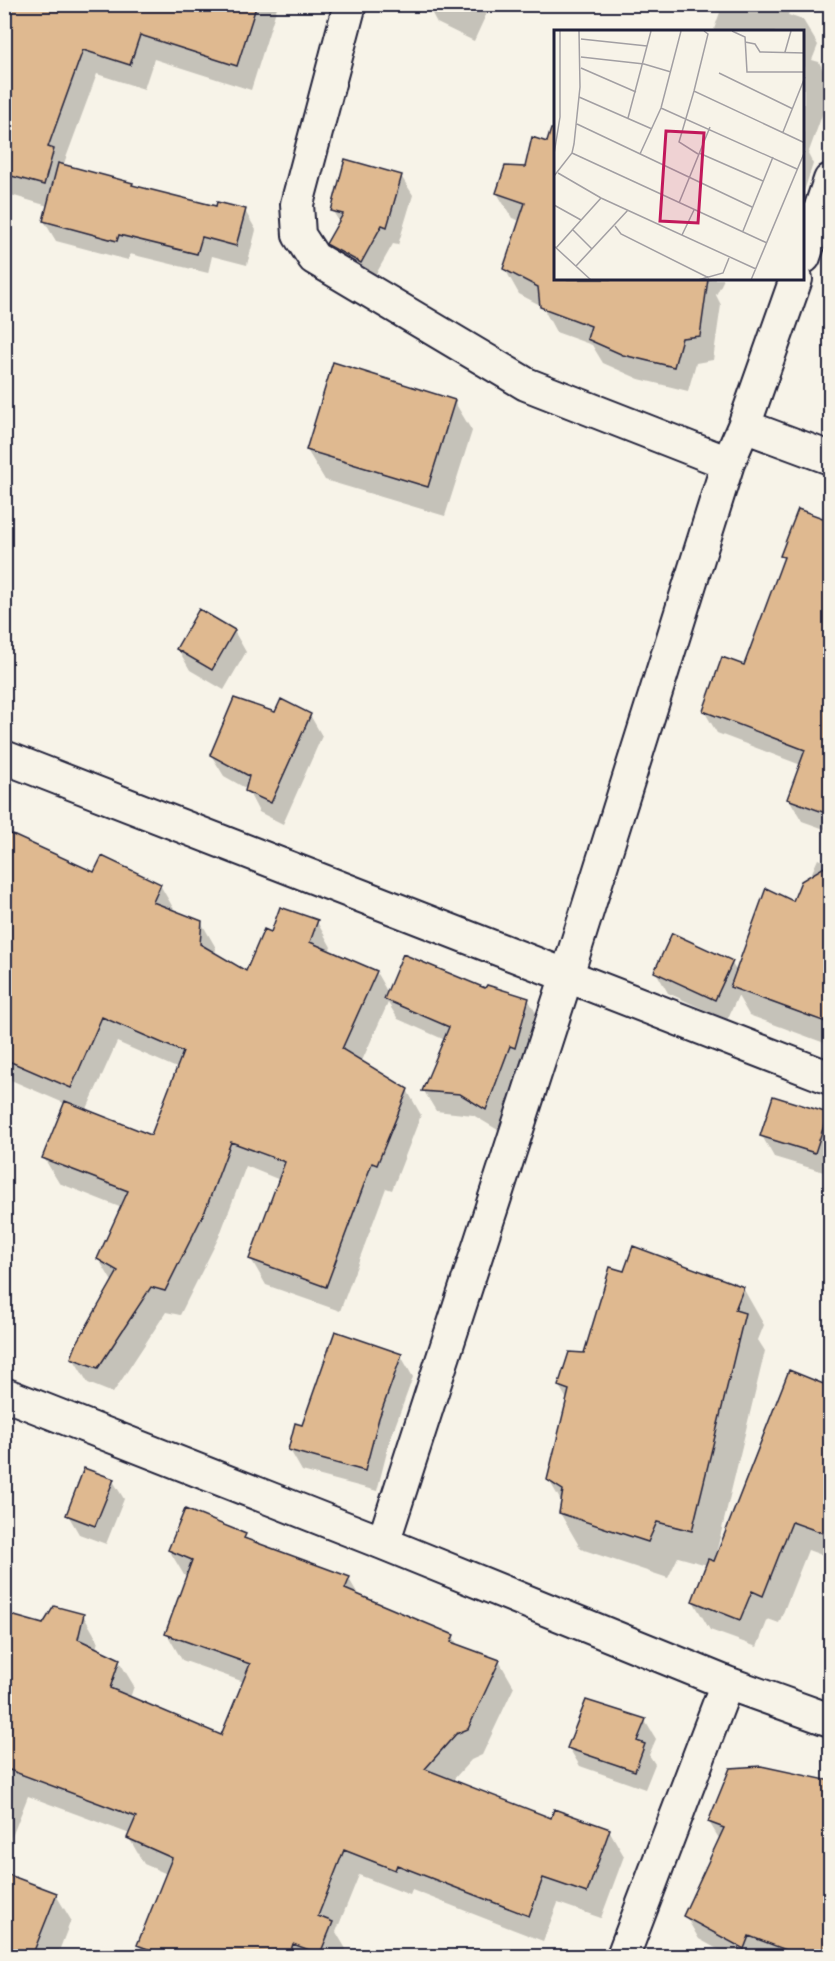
<svg xmlns="http://www.w3.org/2000/svg" width="835" height="1961" viewBox="0 0 835 1961" font-family="Sriracha,sans-serif">
<style>
.shadow{fill:#0003;fill-rule:evenodd}
.building{fill:#dfb990;stroke:#22223b;stroke-width:1.5}
.lines{fill:none;stroke-linecap:round;stroke-linejoin:round}
.minor-casing{stroke:#22223b;stroke-width:36}
.minor{stroke:#f7f3e8;stroke-width:32}
.inset-road{fill:none;stroke:#a29fa3;stroke-width:1.5}
.view{fill:#c2185b;fill-opacity:0.15;stroke:#c2185b;stroke-width:3}
.inset-edge{fill:none;stroke:#22223b;stroke-width:3}
</style>
<rect width="100%" height="100%" fill="#f7f3e8"/>
<filter id="ink" filterUnits="userSpaceOnUse"><feTurbulence type="fractalNoise" baseFrequency=".0167" numOctaves="2"/><feDisplacementMap in="SourceGraphic" scale="12" xChannelSelector="R" yChannelSelector="G"/><feConvolveMatrix kernelMatrix="1 2 1 2 8 2 1 2 1" color-interpolation-filters="sRGB"/></filter>
<g filter="url(#ink)">
<path class="shadow" d="M31 4H142L170 14 173 4H278L251 90 154 59 144 89 97 74 63 166 132 184 134 187 217 207 245 211 256 230 247 265 212 256 208 273 130 254 128 260 56 241 44 221 48 206 11 195 8 206 4 205V33Z
M427 4H491L474 41 437 23Z
M723 4H792L788 15 803 20 818 45 812 60 819 62 830 83V93L808 154 813 164 804 191V32H713Z
M526 169 556 279H724L716 295 721 305 713 360 696 363 688 391 639 379 603 363 592 345 556 332 542 306 519 294 505 269 521 221 512 218 497 193Z
M401 176 413 195 398 245 393 244 372 281 340 264 328 245 340 223 332 210Z
M454 401 472 431 445 516 325 480 307 450Z
M830 522V831L802 821 789 799 801 765 717 733 704 711 745 667 784 560 782 556Z
M234 631 246 652 224 690 190 670 178 649Z
M276 714 310 715 322 736 283 824 259 812 247 789 224 776 211 755Z
M4 832 95 874 160 885 175 911 201 922 216 948 215 955 247 974 272 934 317 922 331 947 329 952 376 972 388 993 486 990 528 999 540 1020 498 1130 473 1115 436 1111 424 1091 445 1040 398 1019 388 1003 361 1063 407 1090 421 1115 392 1190 386 1188 340 1311 266 1285 251 1259 280 1180 246 1166 219 1237 180 1315 166 1312 113 1393 88 1383 73 1358 113 1283 98 1258 122 1208 59 1183 44 1158 66 1104 4 1077ZM117 1042 179 1069 152 1137 86 1111Z
M818 859 830 863V1045L749 1015 738 996 727 1020 668 993 656 972 731 962 737 972 794 903 810 877Z
M826 1114 830 1121V1161L827 1173 774 1157 762 1136Z
M624 1273 743 1288 764 1325 758 1340 765 1351 714 1562H715L821 1385 830 1361V1558L808 1550 779 1623 768 1619 757 1647 710 1630 693 1601 707 1565 678 1557 668 1578 581 1549 560 1513 562 1503 549 1480 568 1401 559 1386 585 1355Z
M401 1356 413 1377 390 1440 377 1491 302 1471 290 1450 303 1426Z
M113 1481 124 1499 106 1544 79 1534 68 1515Z
M245 1535 248 1542 349 1579 359 1596 453 1636 458 1646 499 1661 514 1687 482 1755 471 1760 452 1781 551 1820 609 1830 624 1856 601 1918 558 1903 543 1941 412 1890 410 1895 359 1875 336 1932 346 1949 343 1956H146L139 1945 167 1874 144 1864 129 1838 130 1834 28 1796 4 1857V1616L43 1626 83 1615 98 1641 96 1649 119 1661 134 1686 130 1698 222 1737 244 1682 182 1660 167 1634 188 1577 184 1575 169 1550Z
M645 1721 656 1739 649 1755 655 1764 645 1789 580 1766 569 1748Z
M830 1782V1956H730L699 1939 685 1915 720 1840 709 1822Z
M4 1875 56 1895 71 1920 57 1956H4Z"/>
<path class="building" d="M4 4 171 5 257 4 237 66 140 35 130 65 83 50 48 147 54 149 44 185 4 174Z
M551 129H556V279H708L700 336 682 338 674 367 623 355 587 339 591 326 540 307 538 287 503 269 525 203 496 193 505 166 525 167 532 137 547 142Z
M345 159 402 175 387 227 382 225 361 263 326 244 343 214 331 211Z
M58 163 133 183 132 185 216 206 217 202 246 209 236 246 202 237 197 254 119 235 117 241 43 221Z
M333 362 455 400 428 487 306 450Z
M798 509 831 521V815L787 799 805 750 703 711 722 657 744 665 784 557 780 556Z
M199 609 235 630 212 670 176 649Z
M234 698 275 712 281 699 311 714 271 803 245 791 249 776 210 755Z
M4 831 94 872 102 856 161 884 153 902 202 921 200 944 246 971 264 929 271 932 280 907 318 920 310 942 377 971 342 1049 408 1089 377 1165 372 1163 326 1287 249 1259 285 1162 231 1142 205 1211 165 1291 151 1287 98 1368 71 1358 77 1343 118 1271 97 1259 128 1191 42 1158 65 1101 151 1135 183 1052 102 1017 71 1088 4 1059Z
M831 863V1024L730 987 766 888 793 901 801 881Z
M672 933 733 961 715 1000 654 972Z
M403 954 485 988 487 985 529 998 515 1048 510 1046 486 1110 460 1094 422 1091 449 1027 384 999Z
M773 1096 828 1113 815 1153 760 1136Z
M633 1246 744 1287 735 1310 745 1313 692 1531 657 1522 648 1542 559 1513 563 1490 547 1480 569 1390 558 1386 569 1352 584 1353 610 1267 624 1271Z
M335 1331 402 1354 379 1418 365 1471 288 1450 295 1423 302 1425Z
M789 1370 831 1387V1536L792 1522 763 1596 752 1591 740 1620 692 1601 708 1559 714 1561Z
M84 1468 114 1479 95 1526 66 1515Z
M185 1509 246 1534 244 1538 350 1577 345 1589 454 1635 451 1642 500 1660 468 1729 456 1734 425 1769 551 1818 554 1809 610 1829 587 1893 543 1878 529 1916 397 1865 395 1870 344 1850 318 1916 333 1922 320 1954 293 1944 289 1956H167L137 1945 172 1858 127 1838 136 1817 4 1768V1613L43 1624 54 1606 84 1614 78 1639 120 1659 110 1688 221 1735 250 1664 165 1634 192 1560 168 1550Z
M586 1700 646 1719 637 1741 645 1744 635 1771 567 1748Z
M761 1766 831 1781V1956H802L749 1936 744 1949 683 1916 724 1828 708 1822 730 1768Z
M4 1873 57 1893 32 1956H4Z"/>
<g class="lines">
<g class="minor-casing">
<path id="minor" d="M350 4 297 204 299 235 314 258 526 384 728 463
M804 257 830 180
M744 426 830 458
M4 757 830 1078
M4 1394 383 1543 727 1683 830 1720
M383 1543 567 975 728 463 744 426 796 279
M623 1956 727 1683"/>
</g>
<use href="#minor" class="minor"/>
</g>
</g>
<g transform="translate(554 30)">
<rect width="250" height="250" fill="#f7f3e8"/>
<path class="inset-road" d="M178 1 191 7 193 42H251M27 9 93 16M191 12 201 14 206 22 251 23M231 22 237 1M27 27 90 34 117 42M27 38 82 62M165 43 239 79M140 61 154 4 150 1M25 67 98 99M107 78 243 139M74 88 97 1M23 94 198 177M229 102 251 47M18 123 213 213M145 123 209 151M0 124 6 87V1M86 124 107 78 127 1M144 124 125 112 140 61 251 113M4 143 47 168 202 239M0 146 18 123 20 114 26 57 25 1M125 173 156 97M0 175 27 190M61 196 67 204 155 248M18 199 38 219M189 201 219 127M128 205 140 180M0 216 37 250M2 218 47 168M22 236 74 180M144 250 169 243 175 228M197 250 251 121"/>
<path class="view" d="M112 101 150 103 144 193 106 191Z"/>
<rect width="250" height="250" class="inset-edge"/>
</g>
<rect width="835" height="1961" fill="none" stroke="#f7f3e8" stroke-width="24"/>
<rect x="12" y="12" width="811" height="1937" fill="none" stroke="#22223b" stroke-width="2" filter="url(#ink)"/>
</svg>
